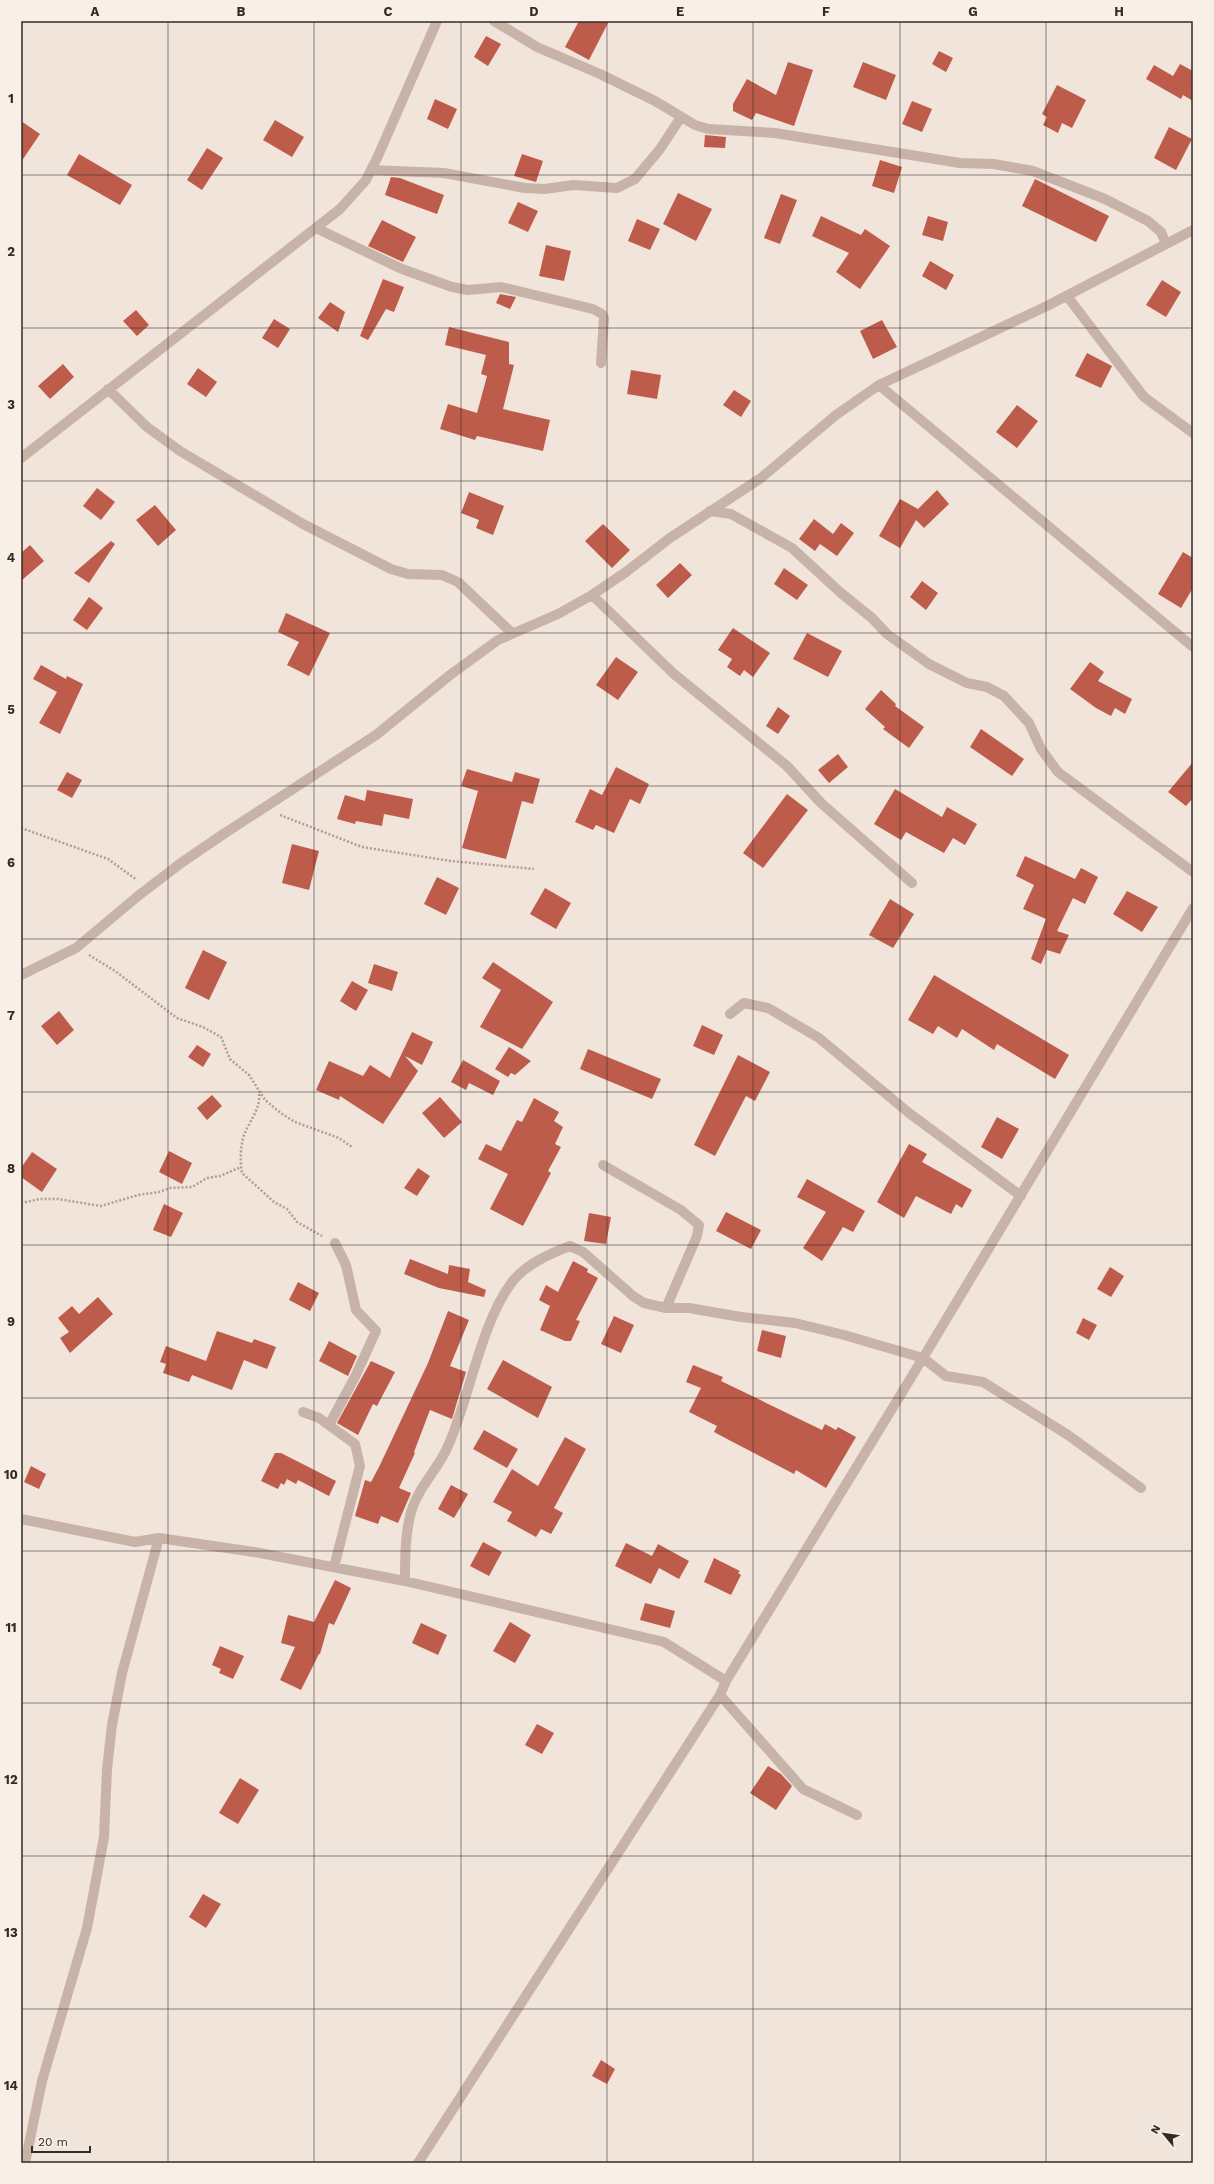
<svg xmlns="http://www.w3.org/2000/svg" width="1214" height="2184" viewBox="0 0 1214 2184" font-family="'Work Sans',sans-serif">
<style>
.building{fill:#be5c4b}
.lines{fill:none;stroke-linecap:round;stroke-linejoin:round}
.path{stroke:#b39d92;stroke-width:2.5;stroke-dasharray:2 2;stroke-linecap:butt}
.minor{stroke:#c7b3a8;stroke-width:10}
.grid{fill:none;stroke:#342a28;stroke-width:1;stroke-opacity:0.55}
.neatline{fill:none;stroke:#342a28;stroke-width:1.5}
.grid-label{font-size:13px;text-anchor:middle;font-weight:bold;fill:#342a28}
</style>
<rect width="100%" height="100%" fill="#f0e4db"/>
<path class="building" d="M579 21H609L589 60 565 47Z
M486 36 501 44 488 66 474 57Z
M939 51 953 58 946 72 932 64Z
M788 62 813 70 794 126 756 113 752 120 733 111V104L747 79 776 95Z
M863 62 896 75 886 100 853 87Z
M1180 64 1193 71V101L1183 95 1181 99 1146 79 1154 65 1173 76Z
M1057 85 1086 100 1072 128 1062 123 1058 133 1043 125 1047 117 1042 114Z
M435 99 457 109 448 129 427 119Z
M912 101 932 109 922 132 902 124Z
M275 120 304 137 292 157 263 140Z
M21 121 40 134 21 162Z
M1169 127 1192 139 1176 170 1154 158Z
M705 135 726 137 725 148 704 147Z
M207 148 223 158 202 190 187 180Z
M79 154 132 185 120 205 67 175Z
M522 154 543 161 536 182 514 176Z
M880 160 902 167 894 193 872 186Z
M391 177 400 178 444 195 437 214 385 195Z
M1035 179 1109 216 1096 242 1022 206Z
M678 193 712 209 696 241 663 224Z
M781 194 797 200 780 244 764 238Z
M518 202 538 211 528 232 508 223Z
M821 216 861 235 865 229 890 246 860 289 836 272 849 253 812 236Z
M928 216 948 222 943 241 922 235Z
M637 219 660 229 650 250 628 241Z
M382 220 416 237 403 262 368 246Z
M546 245 571 251 564 281 539 276Z
M930 261 954 275 946 290 922 276Z
M383 279 404 287 394 312 386 309 368 340 360 336Z
M1162 280 1181 292 1166 317 1146 305Z
M500 294 516 297 510 309 496 303Z
M330 302 345 312 338 332 318 318Z
M136 310 149 325 137 336 123 321Z
M274 319 290 329 278 348 262 338Z
M882 320 897 347 873 359 860 331Z
M449 327 509 342V364L514 365 503 409 550 420 543 451 477 436 475 440 440 429 448 404 477 413 487 376 481 374 486 355 445 345Z
M1087 353 1112 366 1101 388 1075 376Z
M63 364 74 377 50 399 38 386Z
M198 368 217 382 206 397 187 384Z
M631 370 661 375 657 399 627 394Z
M734 390 751 401 741 417 723 405Z
M1017 405 1038 421 1017 448 996 432Z
M97 488 115 502 101 520 83 506Z
M937 490 949 504 924 528 916 520 900 548 879 536 900 499 918 509Z
M469 492 504 506 493 535 476 528 479 520 461 513Z
M155 505 176 530 158 546 136 520Z
M814 519 833 534 841 523 854 533 837 556 820 544 815 551 799 539Z
M603 524 630 550 612 568 585 541Z
M111 541 115 544 89 583 74 573Z
M30 545 44 561 21 581V553Z
M1183 552 1193 558V588L1181 608 1158 594Z
M680 563 692 575 668 598 656 585Z
M784 568 808 585 797 600 774 584Z
M922 581 938 593 926 610 910 597Z
M89 597 103 608 87 630 73 620Z
M286 613 330 633 309 676 287 665 299 642 278 632Z
M733 628 770 653 753 677 744 670 740 676 727 667 732 659 718 650Z
M807 633 842 651 828 677 793 659Z
M616 657 638 672 618 700 596 685Z
M1090 662 1104 672 1098 681 1132 699 1125 714 1115 708 1111 716 1096 708 1070 689Z
M41 665 66 679 67 676 83 684 60 734 39 723 57 692 33 679Z
M881 690 896 704 895 706 924 727 909 748 883 729 885 727 865 709Z
M778 707 790 716 778 734 766 726Z
M981 729 1024 759 1012 776 970 747Z
M838 754 848 767 829 783 818 770Z
M1193 762V798L1186 806 1168 792Z
M616 767 649 784 640 804 630 799 614 833 596 825 593 830 575 822 590 789 602 795Z
M467 769 512 782 515 772 540 779 533 804 522 801 506 859 462 848 478 791 461 786Z
M67 772 82 780 72 798 57 790Z
M895 789 942 817 947 807 977 824 965 845 953 838 944 853 906 832 901 840 874 824Z
M367 790 413 799 409 819 384 814 382 826 356 821 355 824 337 819 345 795 365 801Z
M787 794 808 810 763 868 743 853Z
M292 844 319 851 309 890 282 883Z
M1025 856 1075 879 1081 868 1098 877 1085 904 1073 898 1057 931 1069 935 1060 954 1047 950 1041 964 1031 959 1046 919 1023 909 1034 885 1016 876Z
M437 877 459 888 446 915 424 904Z
M545 888 571 903 556 929 530 914Z
M1127 891 1158 907 1142 932 1113 914Z
M890 899 914 914 893 948 869 935Z
M203 950 227 962 209 1000 185 988Z
M493 962 553 1002 522 1049 480 1027 501 990 482 978Z
M374 964 398 972 392 991 368 983Z
M934 975 1069 1055 1055 1079 997 1044 994 1050 962 1029 957 1038 938 1026 933 1034 908 1020Z
M352 981 368 990 356 1011 340 1001Z
M59 1011 74 1030 57 1045 41 1026Z
M702 1025 723 1035 714 1055 693 1046Z
M412 1032 433 1042 422 1065 405 1056 418 1071 383 1124 340 1096 339 1100 316 1090 329 1061 363 1076 370 1065 390 1078Z
M197 1045 211 1054 203 1067 188 1057Z
M509 1047 531 1061 515 1075 511 1073 508 1077 495 1069Z
M588 1049 661 1079 652 1099 580 1069Z
M738 1055 770 1072 755 1101 746 1096 715 1156 694 1145Z
M463 1060 500 1081 493 1095 469 1083 466 1090 451 1082Z
M212 1095 222 1106 207 1120 197 1108Z
M440 1097 462 1122 444 1138 422 1113Z
M534 1098 559 1112 554 1121 563 1127 555 1144 561 1147 548 1171 551 1173 523 1226 490 1209 508 1174 478 1159 486 1144 501 1151 517 1120 522 1122Z
M997 1117 1019 1129 1002 1159 981 1147Z
M909 1144 927 1154 922 1162 972 1190 962 1208 956 1204 951 1214 916 1196 904 1218 877 1202Z
M169 1151 192 1163 182 1184 159 1172Z
M32 1152 57 1169 42 1192 21 1177V1168Z
M418 1168 430 1176 417 1196 404 1188Z
M807 1179 865 1211 853 1232 843 1227 822 1261 803 1248 826 1212 797 1197Z
M164 1204 183 1213 171 1237 153 1230Z
M726 1212 761 1230 751 1249 716 1231Z
M589 1213 611 1217 606 1244 584 1241Z
M410 1259 448 1274 449 1265 470 1269 468 1282 486 1290 484 1297 439 1288 404 1274Z
M573 1261 588 1269 587 1272 598 1278 576 1320 580 1321 571 1341H565L540 1330 550 1306 539 1300 546 1285 558 1292Z
M1110 1267 1124 1276 1111 1297 1097 1289Z
M298 1282 319 1293 310 1311 289 1300Z
M98 1297 113 1314 70 1353 60 1338 69 1332 58 1318 72 1306 79 1314Z
M448 1311 469 1320 450 1366 466 1372 452 1419 430 1410 414 1452 415 1453 399 1488 411 1493 398 1523 381 1516 378 1524 355 1516 365 1480 371 1482 379 1467 428 1363Z
M614 1316 634 1325 621 1353 601 1344Z
M1083 1318 1097 1325 1089 1340 1076 1333Z
M762 1330 786 1336 781 1358 757 1351Z
M217 1331 252 1343 254 1339 276 1347 267 1369 244 1360 232 1390 192 1375 189 1382 163 1373 166 1364 160 1362 166 1346 206 1361Z
M329 1341 357 1356 348 1376 319 1361Z
M503 1360 552 1387 538 1418 487 1389Z
M371 1361 395 1372 377 1406 373 1404 358 1435 337 1423Z
M693 1365 723 1377 721 1381 822 1430 825 1424 836 1430 838 1427 856 1437 826 1488 796 1470 794 1474 729 1440 714 1432 717 1426 689 1412 701 1388 686 1382Z
M484 1430 518 1449 507 1468 473 1449Z
M565 1437 586 1449 554 1508 563 1513 551 1534 541 1529 536 1537 507 1521 512 1512 493 1502 512 1469 538 1486Z
M275 1453H281L336 1481 329 1496 298 1480 296 1484 287 1479 284 1485 281 1483 278 1489 261 1481Z
M31 1466 46 1474 39 1489 24 1482Z
M451 1485 468 1494 454 1518 438 1509Z
M483 1542 502 1552 489 1576 470 1566Z
M626 1543 652 1556 658 1544 689 1561 679 1579 659 1568 651 1584 615 1566Z
M714 1558 740 1571 738 1573 741 1575 731 1595 704 1582Z
M335 1580 351 1588 334 1625 329 1623 320 1654H319L301 1690 280 1680 295 1647 281 1643 288 1615 314 1622Z
M645 1603 675 1611 670 1628 640 1620Z
M510 1622 531 1635 515 1663 493 1651Z
M421 1623 447 1635 438 1655 412 1643Z
M220 1646 244 1656 233 1679 219 1673 221 1669 212 1665Z
M537 1724 554 1733 542 1754 525 1745Z
M768 1766 781 1774 792 1786 776 1810 750 1793Z
M240 1778 259 1790 238 1824 219 1813Z
M203 1894 221 1904 206 1928 189 1917Z
M601 2060 615 2069 607 2084 592 2076Z"/>
<g class="lines">
<path class="path" d="M280 815 362 847 451 861 534 869
M21 828 108 859 137 880
M89 955 115 971 177 1018 203 1027 221 1037 230 1059 249 1075 265 1100 282 1114 295 1122 339 1138 352 1147
M259 1094C261 1108 249 1122 244 1135 240 1148 240 1160 242 1173L274 1202 287 1209 297 1222 322 1236
M21 1203 40 1199H58L101 1206 138 1195 159 1192 170 1188 192 1187 207 1178 220 1176 241 1167"/>
<path class="minor" d="M494 21 537 47 600 74 655 101 695 125 708 129 775 133 960 163 994 164 1033 171 1105 199 1148 221 1161 232 1166 244
M371 170 444 173 525 188 545 189 573 185 617 188 635 179 660 149 681 117
M316 228 402 269 452 287 468 290 501 287 593 309 602 314 604 318 601 363
M1067 296 1144 397 1193 433
M879 385 1193 647
M108 389 147 427 180 451 303 524 391 569 408 574 442 575 458 582 512 633
M21 458 340 209 366 180 378 156 437 21
M710 511 731 514 792 548 841 593 872 618 887 634 929 664 967 683 987 687 1004 696 1029 723 1041 749 1058 772 1193 872
M592 595 674 674 787 766 821 803 912 883
M21 975 76 948 138 896 181 863 225 833 376 735 450 675 498 640 558 614 592 595 626 572 670 538 761 478 836 415 879 385 1047 306 1193 230
M730 1014 744 1003 768 1008 819 1038 909 1113 1021 1196
M603 1165 681 1210 699 1225 697 1236 666 1308
M303 1412 319 1418 355 1444 360 1466 334 1567
M329 1425 355 1377 376 1331 356 1310 346 1265 335 1243
M21 1519 135 1542 159 1538 254 1552 405 1581 664 1642 726 1681
M405 1581C405 1557 405 1535 411 1512 419 1485 438 1470 448 1446 470 1397 480 1325 512 1282 525 1265 551 1253 570 1246L583 1252 633 1296 644 1303 666 1308H689L741 1317 795 1323 844 1335 923 1358 946 1376 983 1382 1068 1435 1141 1488
M720 1695 803 1789 857 1815
M25 2163 42 2081 87 1928 104 1837 107 1769 112 1725 122 1673 159 1538
M418 2163 720 1695 726 1681 923 1358 1193 908"/>
</g>
<path class="grid" d="M168 21V2163M314 21V2163M461 21V2163M607 21V2163M753 21V2163M900 21V2163M1046 21V2163M21 175H1193M21 328H1193M21 481H1193M21 633H1193M21 786H1193M21 939H1193M21 1092H1193M21 1245H1193M21 1398H1193M21 1551H1193M21 1703H1193M21 1856H1193M21 2009H1193"/>
<rect width="1214" height="2184" fill="none" stroke="#f8efe7" stroke-width="44"/>
<g transform="translate(1164 2134) rotate(299)" stroke="#f8efe7" stroke-width="3" paint-order="stroke">
<path d="M0-3L7 15L0 10L-7 15Z" fill="#342a28"/>
<text y="-6" font-size="11" font-weight="bold" text-anchor="middle" fill="#342a28">N</text>
</g>
<path d="M32 2146v6h58v-6" fill="none" stroke="#342a28" stroke-width="2"/>
<text x="38" y="2146" font-size="12" fill="#342a28" stroke="#f8efe7" stroke-width="3" paint-order="stroke">20 m</text>
<rect x="22" y="22" width="1170" height="2140" class="neatline"/>
<g class="grid-label">
<text x="95" y="16">A</text>
<text x="241" y="16">B</text>
<text x="388" y="16">C</text>
<text x="534" y="16">D</text>
<text x="680" y="16">E</text>
<text x="826" y="16">F</text>
<text x="973" y="16">G</text>
<text x="1119" y="16">H</text>
<text x="11" y="103">1</text>
<text x="11" y="256">2</text>
<text x="11" y="409">3</text>
<text x="11" y="562">4</text>
<text x="11" y="714">5</text>
<text x="11" y="867">6</text>
<text x="11" y="1020">7</text>
<text x="11" y="1173">8</text>
<text x="11" y="1326">9</text>
<text x="11" y="1479">10</text>
<text x="11" y="1632">11</text>
<text x="11" y="1784">12</text>
<text x="11" y="1937">13</text>
<text x="11" y="2090">14</text>
</g>
</svg>
